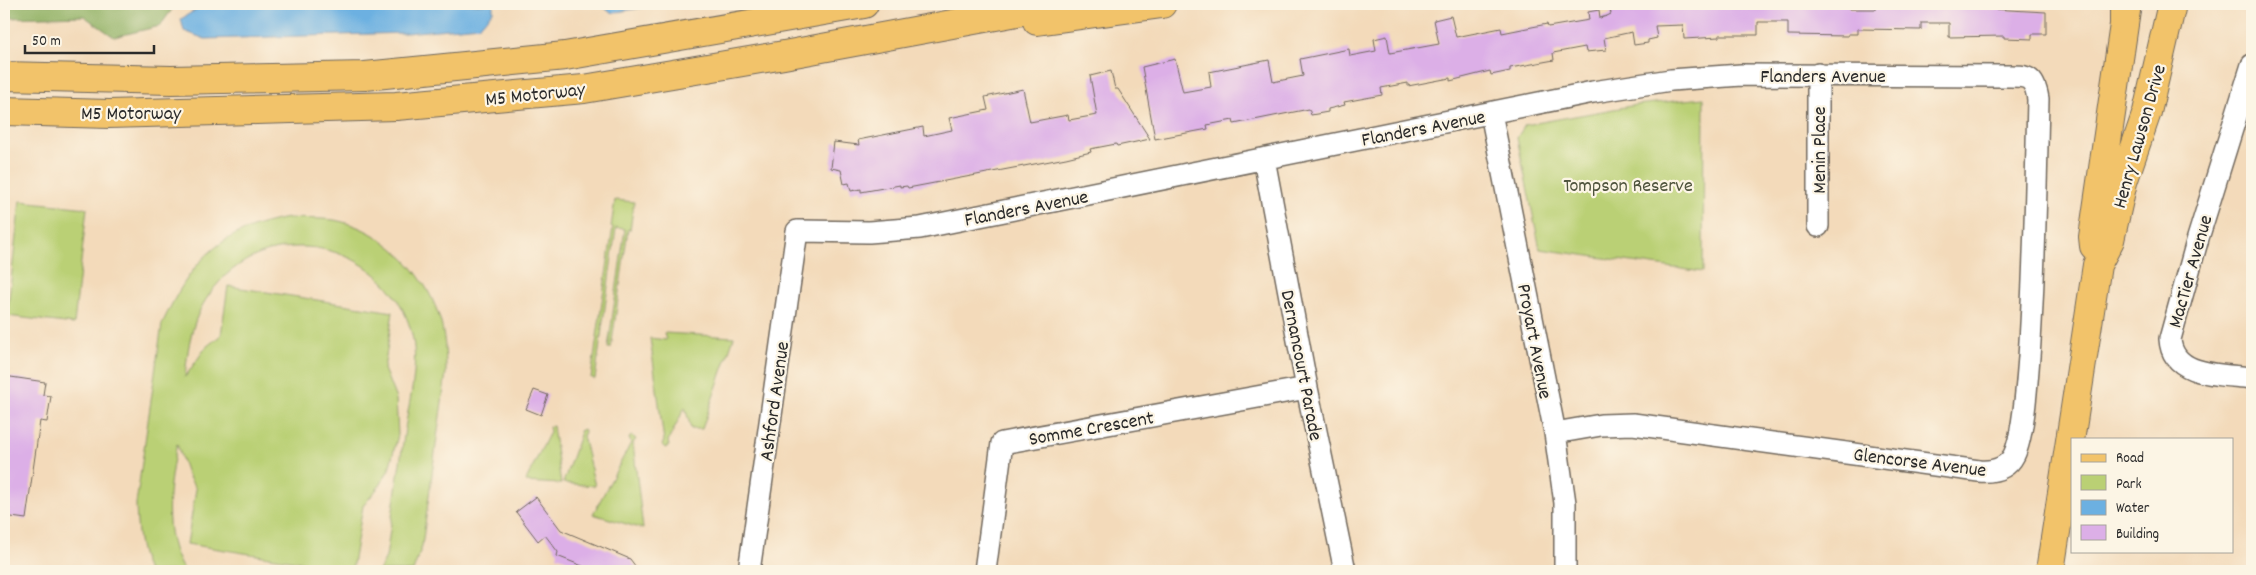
<svg xmlns="http://www.w3.org/2000/svg" width="2256" height="575" viewBox="0 0 2256 575" font-family="Dekko,sans-serif">
<style>
.green{fill:#bad074;stroke:#727e50}
.forest{fill:#93b266;stroke:#5f6e48}
.water{fill:#6cb0e1;stroke:#4c6e86}
.building{fill:#dcafe7}
.lines{fill:none;stroke-linecap:round;stroke-linejoin:round}
.minor-casing{stroke:#71685d;stroke-width:24}
.primary-casing{stroke:#71685d;stroke-width:30}
.motorway-casing{stroke:#71685d;stroke-width:30}
.minor{stroke:#fff;stroke-width:21}
.primary{stroke:#f2c36a;stroke-width:28}
.motorway{stroke:#f2c36a;stroke-width:28}
.labels{text-anchor:middle;stroke-width:4.5;stroke-linejoin:round;paint-order:stroke}
.street-label{font-size:20px;fill:#2b2b2b;stroke:#fcf5e5}
.park-label{font-size:20px;fill:#4f543d;stroke:#fcf5e5}
</style>
<rect width="100%" height="100%" fill="#fcf5e5"/>
<filter id="ink" filterUnits="userSpaceOnUse"><feTurbulence type="fractalNoise" baseFrequency=".02" numOctaves="2"/><feDisplacementMap in="SourceGraphic" scale="10" xChannelSelector="R" yChannelSelector="G"/><feConvolveMatrix kernelMatrix="1 2 1 2 8 2 1 2 1" color-interpolation-filters="sRGB"/></filter>
<filter id="wash" filterUnits="userSpaceOnUse"><feTurbulence type="fractalNoise" baseFrequency=".0096" numOctaves="4" result="noise"/><feDisplacementMap in="SourceGraphic" scale="20" xChannelSelector="R" yChannelSelector="G"/><feGaussianBlur stdDeviation="1.12" result="paint"/><feColorMatrix in="noise" values="0 0 0 0 0 0 0 0 0 0 0 0 0 0 0 0 0 1.4 0 .05"/><feComposite in="paint" operator="in"/></filter>
<g filter="url(#wash)">
<rect width="100%" height="100%" fill="#f3daba"/>
<path class="green" d="M1704 98 1703 272 1540 249 1517 138 1525 125 1636 105Z
M615 200 634 202 630 230 628 229 611 348H608L625 229 616 228 595 379 591 378 613 227H611Z
M20 201 87 208 74 324 7 316Z
M288 218C303 219 319 218 334 220 383 229 424 270 439 316 445 335 446 354 446 373L422 546 413 571H379L386 557C392 514 399 472 405 429 410 397 420 363 411 331 387 240 263 215 209 295 191 320 188 348 185 377L206 347 221 335 228 286 393 312 384 369 396 399 398 435 389 469 381 484 363 506 352 570 187 544 196 489 187 474 177 444C168 485 161 534 184 571H148C138 549 137 527 136 504L162 324C191 262 218 230 288 218Z
M664 333 734 337 702 429H691L685 407 668 441 669 446 665 448 662 445 664 441 650 338 666 340Z
M553 426 561 484 525 482 550 432 549 427Z
M583 429 585 432 583 436 595 486 563 483 580 435 579 431Z
M632 436 636 439 633 443 643 529 593 514 631 443 629 438Z"/>
<path class="forest" d="M4 4H176L160 26 114 37 84 16 4 18Z"/>
<path class="water" d="M228 4H493V11L480 26 405 33 205 39 184 31 181 19 202 6Z
M600 4H664L611 13Z"/>
<g id="blocks">
<path class="building" d="M1609 4H1628L1629 10 1660 5 1683 4H1849V9H1876V4H1973V8L2046 12V34H2032V39L2004 38V36L1949 37V23H1921V30L1858 29V34H1848V36L1788 35V22H1758V35H1719V37L1684 39 1683 25 1655 26 1657 38 1648 40V43L1634 45 1632 32 1604 38 1606 50 1586 52 1585 47 1553 53 1554 60 1510 68V71L1491 75 1490 71 1450 81V78L1408 86V83L1381 88 1382 95 1344 102 1345 105 1328 109V112L1311 115 1309 109 1234 124 1233 120 1207 125 1208 129 1155 139 1142 67 1175 59 1183 92 1211 87 1209 72 1269 60 1273 82 1303 76 1300 59 1349 49 1350 56 1376 51 1374 39 1387 36 1390 53 1439 44 1434 20 1451 16 1456 37 1501 28 1502 33 1547 24 1548 27 1589 20 1588 12 1599 10 1600 18 1607 16 1611 14Z
M1111 71 1115 89H1118L1150 139 1117 146 1116 144 1090 149 1091 152 1066 158 908 188 907 186 900 187V185L861 192V189L851 191 849 183 844 184 841 170 831 168 834 142 859 145 858 140 923 127 924 136 952 130 949 118 988 110 985 97 1023 89 1030 122 1068 115 1069 120 1097 115 1090 76Z
M4 376 45 382 43 395 51 396 47 422 40 421 26 519 4 516Z
M534 390 548 395 541 415 526 409Z
M536 497 561 530 630 559 639 571H595L557 556 558 552 545 535 538 541 516 512Z"/>
</g>
</g>
<g filter="url(#ink)">
<use href="#blocks" fill-opacity="0" stroke="#71685d" stroke-width="1"/>
<g class="lines">
<g class="minor-casing">
<path id="minor" d="M2252 65 2198 238 2170 339C2172 378 2224 374 2252 378
M1818 74V226
M1491 113 1555 433 1565 503V571
M1264 159 1307 388 1345 571
M749 571 797 231 869 232 920 228 1593 92 1671 80 1741 75 2003 76C2026 76 2034 74 2038 99 2036 185 2035 271 2029 357 2027 381 2024 435 2014 455 2007 469 1993 472 1979 471L1633 424 1601 425 1555 433
M985 571 1002 443 1307 388"/>
</g>
<g class="primary-casing">
<path id="primary" d="M2094 246 2093 237 2127 4
M2050 571 2097 265 2110 240 2123 182 2147 112 2172 4"/>
</g>
<g class="motorway-casing">
<path id="motorway" d="M2124 4V21
M1037 21 1162 4
M4 76 171 80 365 76 565 56 864 4
M4 111 109 114 396 106 584 89 784 55 1060 4"/>
</g>
<use href="#minor" class="minor"/>
<use href="#primary" class="primary"/>
<use href="#motorway" class="motorway"/>
</g>
</g>
<g class="labels">
<g class="street-label">
<text x="1823" y="82">Flanders Avenue</text>
<text transform="translate(535 93) rotate(-6)" y="7">M5 Motorway</text>
<text x="131" y="119">M5 Motorway</text>
<text transform="translate(1423 127) rotate(-11)" y="7">Flanders Avenue</text>
<text transform="translate(2138 136) rotate(-74)" y="7">Henry Lawson Drive</text>
<text transform="translate(1818 150) rotate(-90)" y="7">Menin Place</text>
<text transform="translate(1026 207) rotate(-11)" y="7">Flanders Avenue</text>
<text transform="translate(2189 271) rotate(-74)" y="7">MacTier Avenue</text>
<text transform="translate(1536 341) rotate(79)" y="7">Proyart Avenue</text>
<text transform="translate(1303 365) rotate(79)" y="7">Dernancourt Parade</text>
<text transform="translate(773 401) rotate(-82)" y="7">Ashford Avenue</text>
<text transform="translate(1091 427) rotate(-10)" y="7">Somme Crescent</text>
<text transform="translate(1920 461) rotate(7)" y="7">Glencorse Avenue</text>
</g>
<g class="park-label">
<text x="1628" y="191">Tompson Reserve</text>
</g>
</g>
<rect width="2256" height="575" fill="none" stroke="#fcf5e5" stroke-width="20"/>
<rect x="2071" y="438" width="162" height="115" fill="#fcf5e5" stroke="#a8a49b"/>
<rect x="2081" y="454" width="25" height="8" fill="#f2c36a" stroke="#a8a49b"/>
<text x="2116" y="462" font-size="15" fill="#2b2b2b">Road</text>
<rect x="2081" y="475" width="25" height="15" fill="#bad074" stroke="#a8a49b"/>
<text x="2116" y="488" font-size="15" fill="#2b2b2b">Park</text>
<rect x="2081" y="500" width="25" height="15" fill="#6cb0e1" stroke="#a8a49b"/>
<text x="2116" y="512" font-size="15" fill="#2b2b2b">Water</text>
<rect x="2081" y="525" width="25" height="15" fill="#dcafe7" stroke="#a8a49b"/>
<text x="2116" y="538" font-size="15" fill="#2b2b2b">Building</text>
<path d="M25 45v8h129v-8" fill="none" stroke="#2b2b2b" stroke-width="2.5"/>
<text x="32" y="45" font-size="15" fill="#2b2b2b" stroke="#fcf5e5" stroke-width="4" paint-order="stroke">50 m</text>
</svg>
